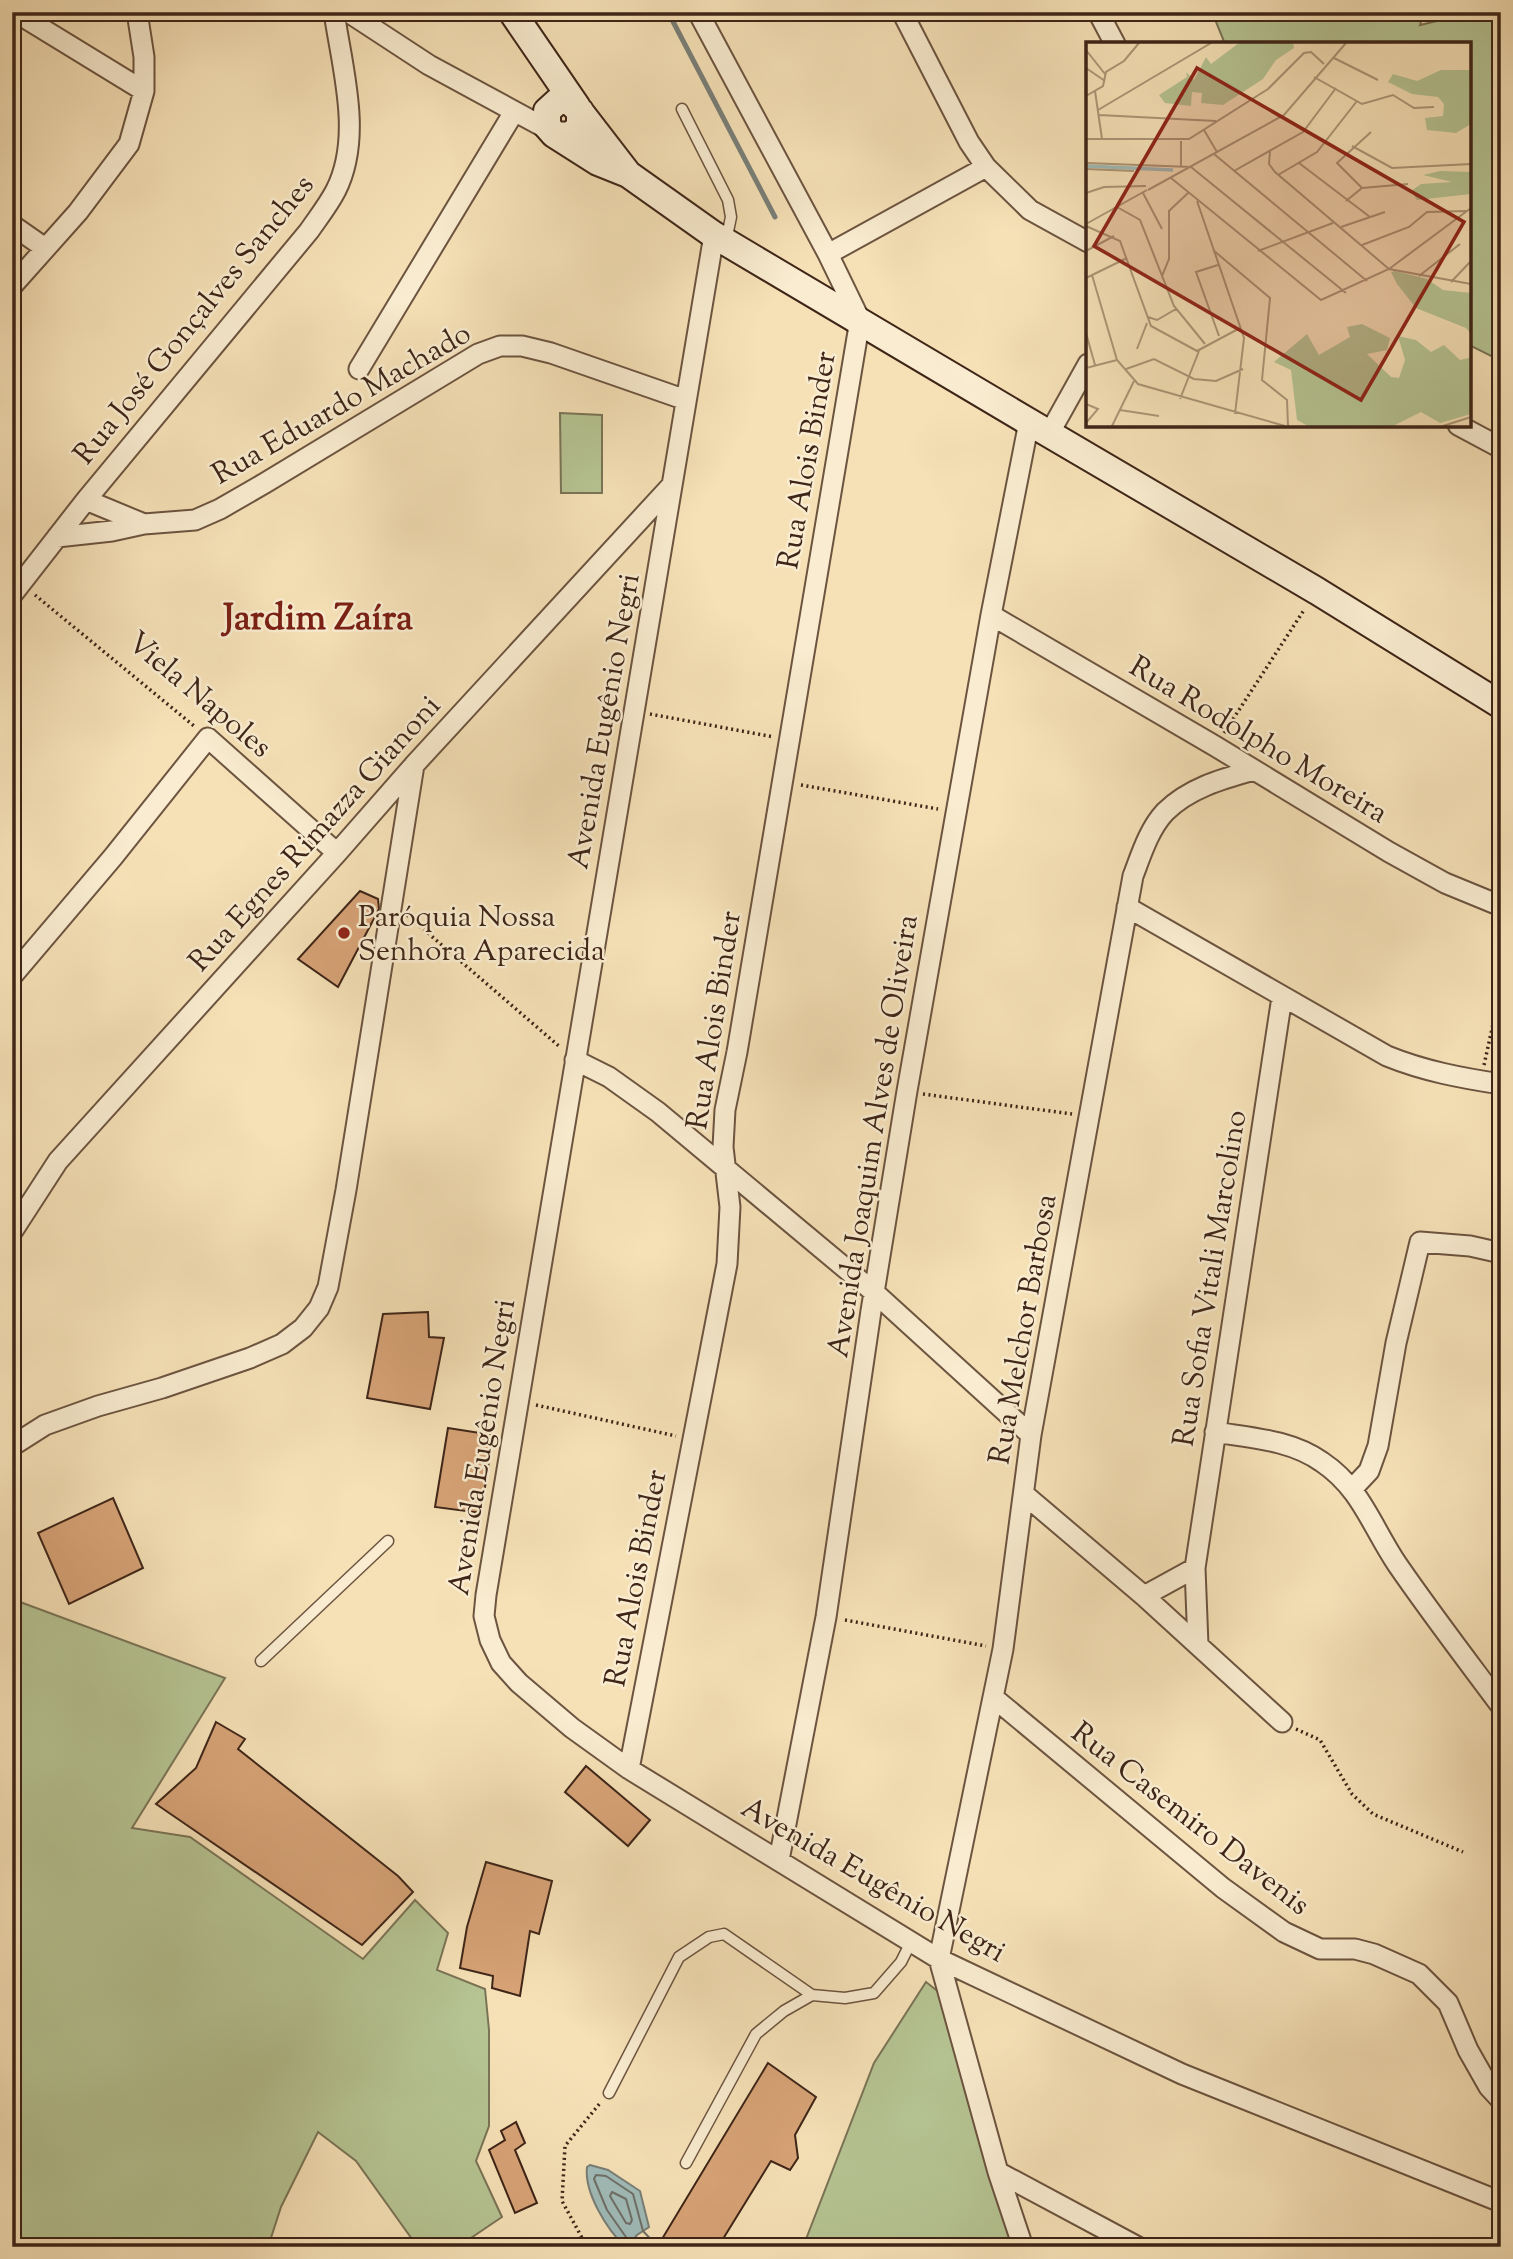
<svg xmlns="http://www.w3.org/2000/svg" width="1513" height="2259" viewBox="0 0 1513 2259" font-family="'Sorts Mill Goudy',serif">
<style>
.green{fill:#b6c493;stroke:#7a7456;stroke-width:2}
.water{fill:#a0bbb8;stroke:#797f78;stroke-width:2}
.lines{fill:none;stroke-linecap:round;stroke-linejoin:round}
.shore{stroke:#6f7068;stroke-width:2}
.stream{stroke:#797f78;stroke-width:5}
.building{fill:#d7a377;stroke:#3e2518;stroke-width:2}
.lane-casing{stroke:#6c5440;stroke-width:13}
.street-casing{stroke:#6c5440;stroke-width:23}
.secondary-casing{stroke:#3e2518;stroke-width:30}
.path{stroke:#3e2518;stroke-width:3.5;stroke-dasharray:2 3.5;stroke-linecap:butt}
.lane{stroke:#f9ecd0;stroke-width:10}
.street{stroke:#f9ecd0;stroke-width:19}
.secondary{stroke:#f9ecd0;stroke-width:26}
.poi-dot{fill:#8f2418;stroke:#f9ecd0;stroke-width:2.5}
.labels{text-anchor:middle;stroke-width:5;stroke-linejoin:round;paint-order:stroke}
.street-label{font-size:30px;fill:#3e2518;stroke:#f9ecd0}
.poi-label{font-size:30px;fill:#3e2518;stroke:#f9ecd0;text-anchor:start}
.district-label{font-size:37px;font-weight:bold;fill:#7a1f14;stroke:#f9ecd0}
.inset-river{fill:none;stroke:#a0bbb8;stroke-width:3.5}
.inset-road{fill:none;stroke:#ac9677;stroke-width:2}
.view{fill:#8f2418;fill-opacity:0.15;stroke:#8f2418;stroke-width:3.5}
.inset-edge{fill:none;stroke:#3e2518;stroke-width:3.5}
</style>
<rect width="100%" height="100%" fill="#f6e1b7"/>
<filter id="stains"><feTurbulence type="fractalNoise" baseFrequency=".00286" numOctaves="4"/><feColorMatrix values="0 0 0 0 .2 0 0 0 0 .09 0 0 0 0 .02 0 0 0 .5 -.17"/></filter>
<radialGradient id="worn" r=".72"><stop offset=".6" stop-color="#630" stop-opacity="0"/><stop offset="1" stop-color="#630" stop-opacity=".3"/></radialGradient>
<path class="green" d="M1212 12H1424L1420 25 1474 12H1501V361L1469 345V44H1225Z
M560 413 602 415V493H561Z
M12 1599 225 1678 132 1828 190 1837 363 1959 415 1900 448 1933 437 1970 485 1989 489 2030V2126L476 2161 502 2217 459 2246H417L356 2161 318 2132 281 2207 268 2247H12Z
M926 1982 949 2000 1014 2247H803L874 2063Z"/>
<path class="water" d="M590 2165 608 2170 640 2191 649 2227 637 2235 628 2246 625 2247C607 2229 584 2193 587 2167Z"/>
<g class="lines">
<path class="shore" d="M612 2192 626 2199 632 2220 630 2224 626 2223 610 2196Z
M630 2247 628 2240 607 2210 594 2179 596 2175 606 2176 633 2194 643 2231 658 2247"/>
<path class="stream" d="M668 12 775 217"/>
</g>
<path class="building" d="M360 891 378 899 379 909 338 987 298 959Z
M428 1312 429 1337 444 1338 430 1409 367 1398 383 1314Z
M448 1428 493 1435 481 1513 435 1507Z
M113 1498 143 1568 69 1604 38 1533Z
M216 1722 245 1739 238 1749 398 1876 413 1892 362 1945 156 1804 196 1768Z
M586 1766 650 1820 628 1846 565 1792Z
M486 1862 552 1881 539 1934 530 1931 520 1996 492 1988 493 1976 460 1968 467 1927Z
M768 2063 816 2097 795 2135 798 2158 790 2170 771 2161 718 2247H666L662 2239Z
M516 2122 525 2143 515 2150 537 2203 515 2213 489 2150 505 2140 501 2131Z"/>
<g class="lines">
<g class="lane-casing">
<path id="lane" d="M682 109 728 200 731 217 726 241
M261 1661 388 1541
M609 2093 679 1957 709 1937 724 1934 812 1995 845 1998 874 1993 901 1962 911 1942
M686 2163 756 2034 784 2011 812 1995"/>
</g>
<g class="street-casing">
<path id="street" d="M15 12 144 91
M348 12 429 65 549 130
M902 12 969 142 986 167 1030 210 1088 242
M1098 12 1115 44
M12 225 45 248
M714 235 486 1595 484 1616 490 1640 501 1663 519 1683 572 1728 629 1769 939 1959 1182 2074 1501 2202
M828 254 986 167
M12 286 78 212 129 144 144 91V57L137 12
M359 369 514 112
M1458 425 1501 448
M1049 434 1088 364
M86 500 144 524
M57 537 112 531 144 524 195 520 220 509 265 483 478 354 500 346H522L551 353 686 400
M12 595 86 500 309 231C318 218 329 204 336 190 363 136 342 68 334 12
M991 615 1215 746 1389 852 1445 883 1501 906
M1127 907 1387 1056C1424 1071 1461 1078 1501 1084
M12 976 113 857 208 738 337 853
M575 1060 609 1077 658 1112 875 1293 1031 1435
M12 1232 58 1161 337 853 415 764 672 485
M1215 1432C1252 1438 1291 1440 1322 1462 1361 1488 1372 1527 1397 1564 1430 1612 1466 1659 1501 1706
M12 1446 45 1425 98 1406 162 1388 250 1358 282 1344 303 1328 319 1308 328 1287 346 1190 414 765
M1353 1488 1369 1471 1378 1446 1396 1343 1420 1242 1470 1246 1501 1253
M1025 1495 1144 1596 1282 1722
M1144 1596 1195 1568
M1198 1645 1195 1568 1282 997
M994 1698 1223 1888 1284 1932 1320 1949H1355L1374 1954 1419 1974 1448 2003 1468 2050 1489 2087 1501 2100
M629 1769 727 1264 730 1207 723 1147 725 1110 737 1052 860 320 828 254 698 12
M779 1860 826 1617 871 1311 907 1091 991 615 1029 422
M998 2172 1138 2247
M1023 2247 998 2172 939 1959 1003 1649 1031 1435 1133 876C1141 855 1149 829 1165 812 1189 788 1222 779 1254 770"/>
</g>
<g class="secondary-casing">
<path id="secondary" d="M512 12 577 107
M581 113 628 174
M556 135 570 136 580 127V111L569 101H558L547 111V126L554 134 598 162 628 174 714 235 1029 422 1317 591 1501 705"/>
</g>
<path class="path" d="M35 595 194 726
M650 714 774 737
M1224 733 1304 610
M801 785 938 809
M407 915 560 1047
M1484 1065 1501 988
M923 1094 1072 1114
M536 1405 676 1436
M845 1620 986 1646
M1296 1729 1320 1740 1352 1794 1373 1814 1463 1852
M587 2247 562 2201 565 2146 601 2102"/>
<use href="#lane" class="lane"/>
<use href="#street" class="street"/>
<use href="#secondary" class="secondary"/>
</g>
<circle class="poi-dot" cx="344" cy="933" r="7"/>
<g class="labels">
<g class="street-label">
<text transform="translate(193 319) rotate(-51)" y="10">Rua José Gonçalves Sanches</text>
<text transform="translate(341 403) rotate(-30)" y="10">Rua Eduardo Machado</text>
<text transform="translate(806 460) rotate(-80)" y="10">Rua Alois Binder</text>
<text transform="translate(200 694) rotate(40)" y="10">Viela Napoles</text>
<text transform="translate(603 721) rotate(-80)" y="10">Avenida Eugênio Negri</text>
<text transform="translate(1259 739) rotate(31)" y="10">Rua Rodolpho Moreira</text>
<text transform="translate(314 833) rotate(-48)" y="10">Rua Egnes Rimazza Gianoni</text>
<text transform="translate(713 1020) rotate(-81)" y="10">Rua Alois Binder</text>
<text transform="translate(872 1136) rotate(-81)" y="10">Avenida Joaquim Alves de Oliveira</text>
<text transform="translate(1209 1278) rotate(-81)" y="10">Rua Sofia Vitali Marcolino</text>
<text transform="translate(1022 1329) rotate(-80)" y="10">Rua Melchor Barbosa</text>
<text transform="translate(481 1447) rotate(-81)" y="10">Avenida Eugênio Negri</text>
<text transform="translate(635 1578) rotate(-79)" y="10">Rua Alois Binder</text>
<text transform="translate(1191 1818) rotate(38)" y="10">Rua Casemiro Davenis</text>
<text transform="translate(874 1879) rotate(30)" y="10">Avenida Eugênio Negri</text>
</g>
<g class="poi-label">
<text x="358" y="926">Paróquia Nossa<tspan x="358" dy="34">Senhora Aparecida</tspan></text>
</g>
<g class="district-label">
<text x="318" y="629">Jardim Zaíra</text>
</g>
</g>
<g transform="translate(1086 42)">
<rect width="385" height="385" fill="#f6e1b7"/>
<path d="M153 1H207L208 6 190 18 177 37 137 63 115 61 116 51 106 50 105 64 79 61 73 53 101 35 100 30 108 38 120 15 125 22ZM355 28H385V82L370 91 341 88 339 76 357 74 358 62 352 55 326 52 302 40 307 32 331 39ZM354 129 385 130V152L331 158 325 149 335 142 366 140 337 133ZM309 229 341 237 357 248 385 251V292L380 286 330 266 311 242 305 230ZM276 282 304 296 301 308 281 312 305 335 313 336 319 318 312 294 330 298 345 310 358 303 374 318 383 316 385 309V372L354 381 335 370 307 384H222L211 378 205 328 188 320 221 292 233 313 264 295 261 285Z" fill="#b6c493"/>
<path class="inset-river" d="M0 124 87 128"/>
<path class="inset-road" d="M0 8 19 32M248 16 292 38M0 26 19 39M228 35 276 62 307 53 328 66 348 65M9 49 16 97M0 54 17 44 20 30 38 19 53 1M12 68 125 1M13 73 130 79M118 88 131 110M0 97H103L182 47 218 11 225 10 238 22M266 104 306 126 385 122M184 109 183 122 189 130 303 227 385 242M128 112 281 239M0 121 105 125 260 251M213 121 284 175M95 124V99M0 127 48 129M148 129 217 90 250 46M192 133 231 110 271 59M85 136 235 258 303 227 385 166M276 146 251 121 285 90M62 148 198 73 260 1M0 151 18 145 60 144M57 151 76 187M111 159 158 296 149 372M260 159 276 146 322 142M31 165 54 178 88 264 119 302M0 182 61 148M0 184 34 199 65 284 111 309 154 286M255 185 299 170M276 203 323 185 341 170 380 169M127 208 184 256 176 338 201 358 202 384M0 209 28 194M172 209 247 181M132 223 110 230 133 294M6 233 31 318 52 342 199 384M76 234 83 217V169L102 151M333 234 374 202M0 236 41 216M365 240 385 219M62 275 71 278 90 267M0 291 9 323M51 307 61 281M0 326 31 318M40 327 68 317 108 337 130 339 157 327M94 357 113 309M0 362 12 367 0 381M34 368 73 374M26 384 48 339M357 384 385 375"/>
<path class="view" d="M111 26 378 180 275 358 8 204Z"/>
<rect width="385" height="385" class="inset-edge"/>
</g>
<rect width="1513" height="2259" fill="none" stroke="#f6e1b7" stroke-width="42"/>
<rect x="14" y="14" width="1485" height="2231" fill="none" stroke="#3e2518" stroke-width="3.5"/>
<rect x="21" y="21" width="1471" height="2217" fill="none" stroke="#3e2518" stroke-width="2"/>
<rect width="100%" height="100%" filter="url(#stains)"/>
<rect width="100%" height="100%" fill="url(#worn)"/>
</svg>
